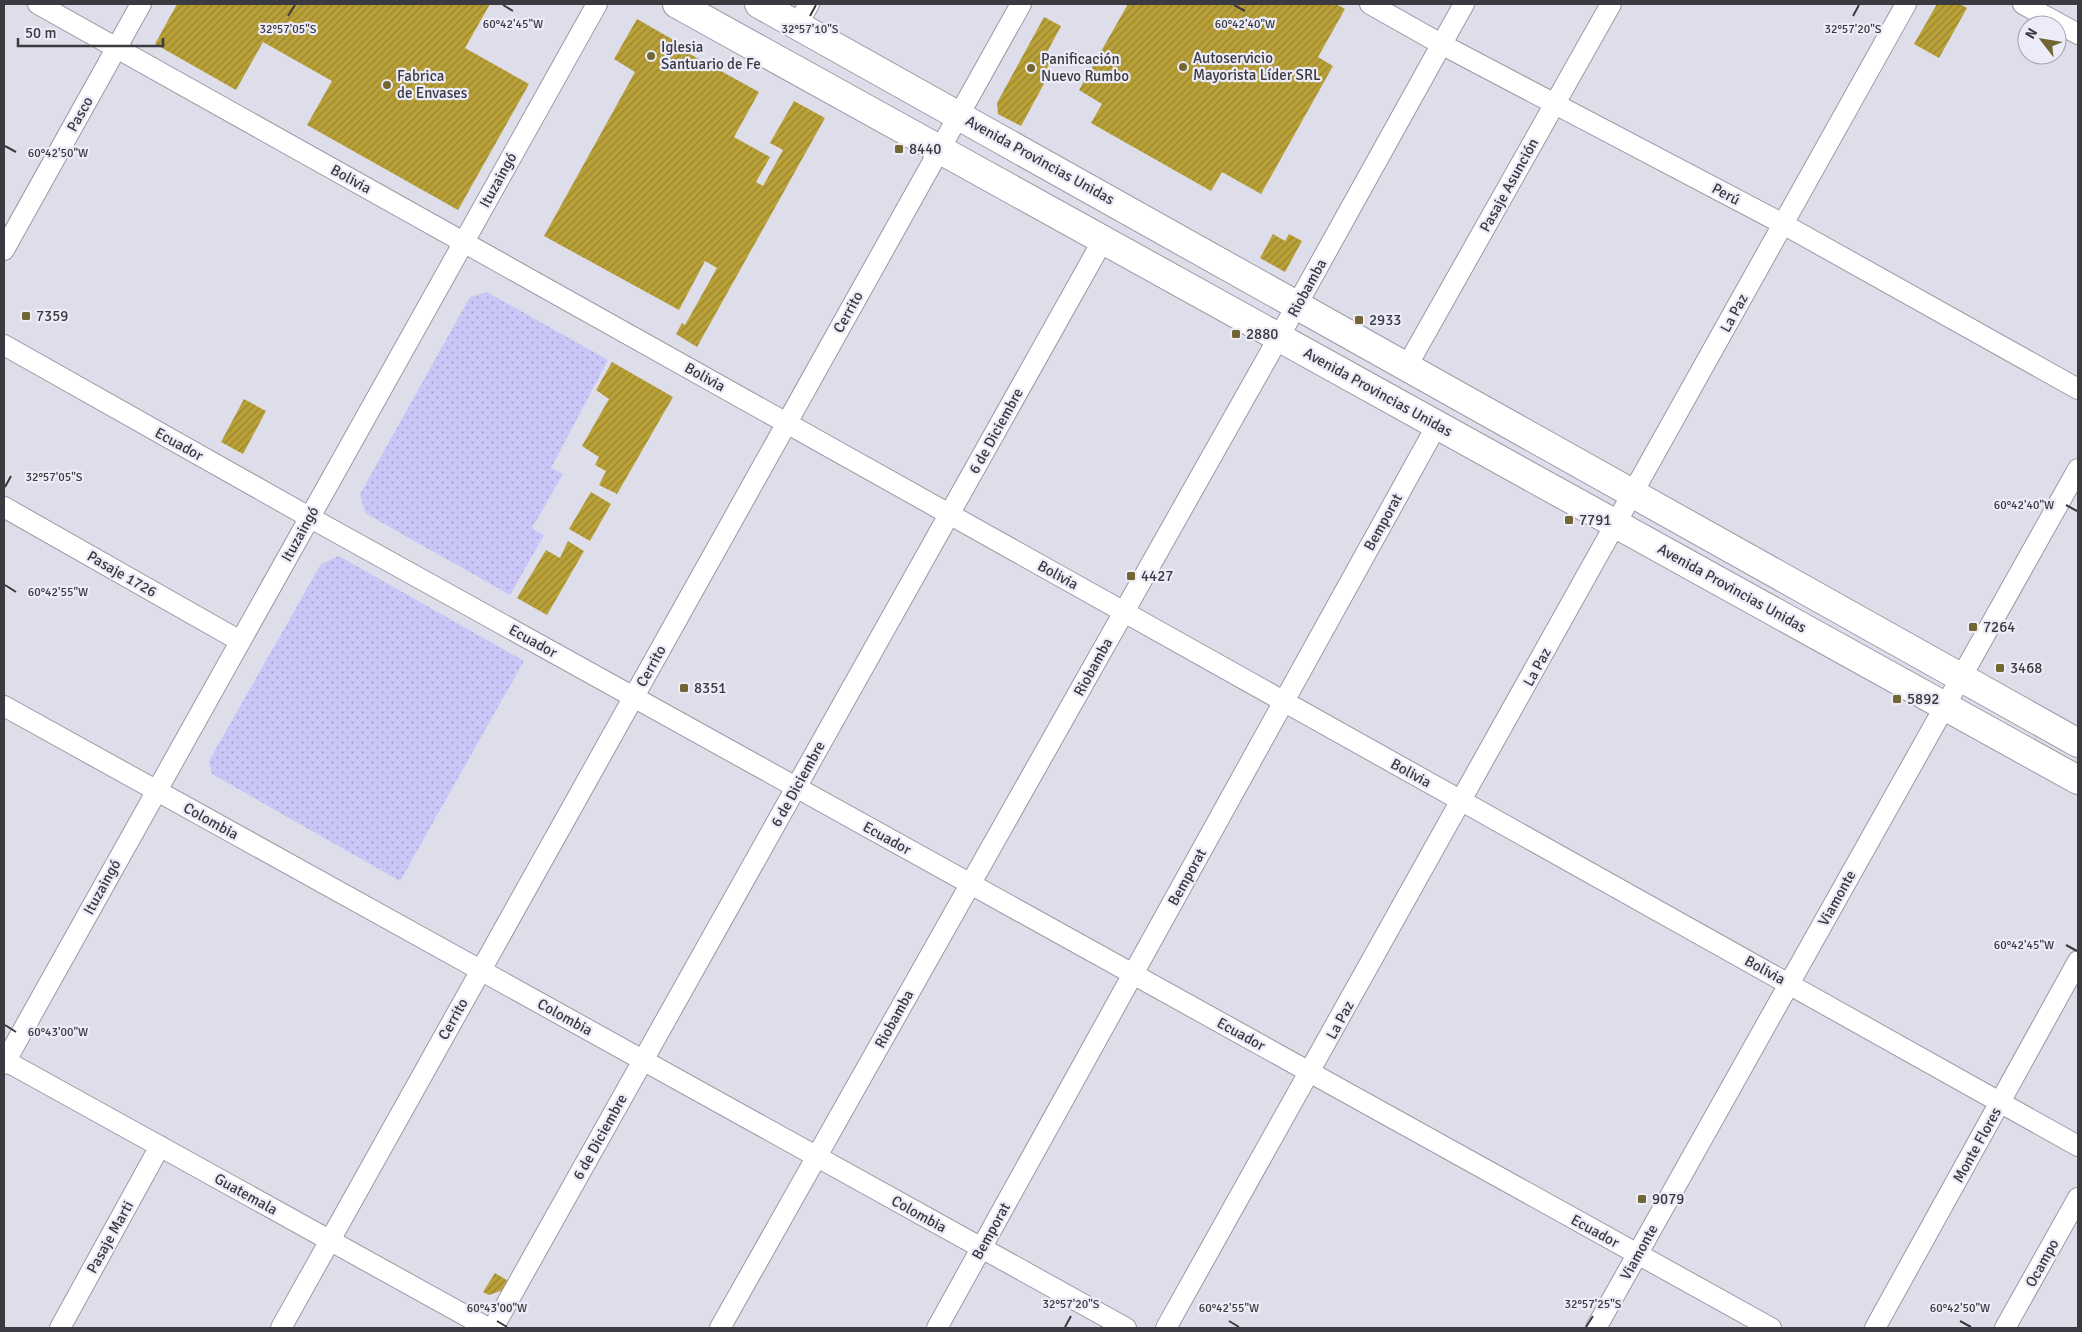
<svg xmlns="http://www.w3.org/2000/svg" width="2082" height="1332" viewBox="0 0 2082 1332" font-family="Signika,sans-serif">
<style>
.grass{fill:url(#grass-dots)}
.building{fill:url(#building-hatch)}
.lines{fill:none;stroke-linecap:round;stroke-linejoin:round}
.minor-casing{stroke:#9a99a6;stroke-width:22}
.secondary-casing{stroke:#9a99a6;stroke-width:30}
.minor{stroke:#fff;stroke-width:20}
.secondary{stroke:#fff;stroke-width:28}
.ticks{fill:none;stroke:#3b3a40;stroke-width:2}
.poi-dot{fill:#726633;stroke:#ecebf8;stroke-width:2}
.labels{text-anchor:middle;stroke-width:4.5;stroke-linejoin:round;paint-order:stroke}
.poi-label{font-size:15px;fill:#3b3a40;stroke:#ecebf8;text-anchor:start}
.street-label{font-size:15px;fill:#3b3a40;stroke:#ecebf8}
.ticks-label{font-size:12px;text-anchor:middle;fill:#3b3a40;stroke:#ecebf8;stroke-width:4.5;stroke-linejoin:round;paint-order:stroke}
</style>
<defs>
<pattern id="grass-dots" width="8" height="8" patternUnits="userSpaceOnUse" patternTransform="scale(1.25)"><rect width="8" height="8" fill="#cac6f7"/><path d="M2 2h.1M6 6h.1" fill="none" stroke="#a5a2c9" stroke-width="1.8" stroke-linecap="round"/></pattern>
<pattern id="building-hatch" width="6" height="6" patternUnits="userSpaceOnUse" patternTransform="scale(1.25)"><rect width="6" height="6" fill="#b9a138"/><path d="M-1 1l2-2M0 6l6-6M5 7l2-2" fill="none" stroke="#988431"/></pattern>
</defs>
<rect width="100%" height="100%" fill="#dedeeb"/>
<path class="grass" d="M487 292 608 360 551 468 563 474 532 528 544 535 510 595 365 513 360 494 470 297Z
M339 556 524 661 400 881 212 774 209 761 321 564Z"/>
<path class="building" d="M177 4H490L465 48 529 84 458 210 307 125 332 81 263 42 236 90 155 44Z
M1128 4H1336L1345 9 1318 57 1333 66 1261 194 1222 172 1211 191 1091 123 1102 104 1079 90Z
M1937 4H1960L1967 8 1939 58 1914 44Z
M1044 17 1061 26 1046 54 1053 57 1041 80 1045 82 1021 126 998 114 997 103Z
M637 19 691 50 688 53 759 92 734 137 770 157 756 182 763 186 783 150 770 143 794 101 825 118 697 347 676 334 682 323 685 325 717 268 705 261 679 310 544 236 635 72 614 59Z
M1273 234 1285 241 1289 234 1302 241 1285 272 1260 258Z
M612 362 673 397 617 494 599 485 606 471 595 465 599 457 582 446 609 399 596 390Z
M244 399 266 411 243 454 221 442Z
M591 492 611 504 590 541 569 529Z
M568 541 584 551 547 615 517 598 546 550 560 558Z
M495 1273 510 1282 506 1289 489 1295 483 1292Z"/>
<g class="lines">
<g class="minor-casing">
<path id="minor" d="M38 4 2078 1146
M1370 4 1441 44 1783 224 2078 389
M2023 4 2078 34
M797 25 809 4
M4 250 141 4
M4 345 309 517 1771 1328
M1407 366 1611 4
M4 507 240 641
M4 706 1126 1328
M4 1060 488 1328
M4 1064 597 4
M60 1328 160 1146
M281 1328 1021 4
M493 1328 1103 240
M720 1328 1279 337 1464 4
M937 1328 1437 425
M1166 1328 1906 4
M1596 1328 2078 469
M1875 1328 2078 961
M2005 1328 2078 1198"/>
</g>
<g class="secondary-casing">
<path id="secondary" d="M677 4 2078 780
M759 4 2078 743"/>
</g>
<use href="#minor" class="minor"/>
<use href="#secondary" class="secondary"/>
</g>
<path class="ticks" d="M503 5 513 11M1234 5 1245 11M288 16 295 5M810 16 816 5M1853 16 1859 5M5 146 16 152M5 487 11 476M2066 505 2077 511M5 585 16 592M2066 945 2077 951M5 1025 16 1032M497 1321 507 1327M1229 1321 1239 1327M1960 1321 1971 1327M1065 1327 1071 1316M1586 1327 1593 1316"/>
<g class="poi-dot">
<circle cx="651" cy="56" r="5"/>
<circle cx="1183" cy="67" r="5"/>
<circle cx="1031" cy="68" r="5"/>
<circle cx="387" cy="85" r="5"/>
<rect x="894" y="144" width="10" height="10" rx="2.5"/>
<rect x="21" y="311" width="10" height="10" rx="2.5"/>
<rect x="1354" y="315" width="10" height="10" rx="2.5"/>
<rect x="1231" y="329" width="10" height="10" rx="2.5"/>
<rect x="1564" y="515" width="10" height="10" rx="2.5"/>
<rect x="1126" y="571" width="10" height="10" rx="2.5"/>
<rect x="1968" y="622" width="10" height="10" rx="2.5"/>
<rect x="1995" y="663" width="10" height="10" rx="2.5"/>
<rect x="679" y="683" width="10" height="10" rx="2.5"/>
<rect x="1892" y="694" width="10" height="10" rx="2.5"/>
<rect x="1637" y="1194" width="10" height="10" rx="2.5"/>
</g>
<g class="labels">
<g class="poi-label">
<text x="661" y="52">Iglesia<tspan x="661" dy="17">Santuario de Fe</tspan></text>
<text x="1193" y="63">Autoservicio<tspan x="1193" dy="17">Mayorista Líder SRL</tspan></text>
<text x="1041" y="64">Panificación<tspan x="1041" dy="17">Nuevo Rumbo</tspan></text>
<text x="397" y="81">Fabrica<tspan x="397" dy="17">de Envases</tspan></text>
<text x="909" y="154">8440</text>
<text x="36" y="321">7359</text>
<text x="1369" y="325">2933</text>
<text x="1246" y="339">2880</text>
<text x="1579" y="525">7791</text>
<text x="1141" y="581">4427</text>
<text x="1983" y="632">7264</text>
<text x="2010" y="673">3468</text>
<text x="694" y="693">8351</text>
<text x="1907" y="704">5892</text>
<text x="1652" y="1204">9079</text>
</g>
<g class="street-label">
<text transform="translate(80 114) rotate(-61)" y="5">Pasco</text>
<text transform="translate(1040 160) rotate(29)" y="5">Avenida Provincias Unidas</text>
<text transform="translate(351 179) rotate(29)" y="5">Bolivia</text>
<text transform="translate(498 180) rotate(-61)" y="5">Ituzaingó</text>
<text transform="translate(1509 185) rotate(-61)" y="5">Pasaje Asunción</text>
<text transform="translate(1726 194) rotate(28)" y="5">Perú</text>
<text transform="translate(1307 288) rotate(-61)" y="5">Riobamba</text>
<text transform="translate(848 312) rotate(-61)" y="5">Cerrito</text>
<text transform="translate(1734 313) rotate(-61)" y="5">La Paz</text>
<text transform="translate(705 377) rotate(29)" y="5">Bolivia</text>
<text transform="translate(1378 392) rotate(29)" y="5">Avenida Provincias Unidas</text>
<text transform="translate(996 431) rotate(-61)" y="5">6 de Diciembre</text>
<text transform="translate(179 444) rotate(29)" y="5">Ecuador</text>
<text transform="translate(1383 522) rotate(-61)" y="5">Bemporat</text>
<text transform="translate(300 534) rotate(-61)" y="5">Ituzaingó</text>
<text transform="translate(122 574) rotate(30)" y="5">Pasaje 1726</text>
<text transform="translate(1058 575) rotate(29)" y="5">Bolivia</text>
<text transform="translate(1732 588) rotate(29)" y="5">Avenida Provincias Unidas</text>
<text transform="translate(533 641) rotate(29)" y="5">Ecuador</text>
<text transform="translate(651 666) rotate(-61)" y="5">Cerrito</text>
<text transform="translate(1093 667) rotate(-61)" y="5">Riobamba</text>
<text transform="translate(1537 667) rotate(-61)" y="5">La Paz</text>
<text transform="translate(1411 773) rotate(29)" y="5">Bolivia</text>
<text transform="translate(798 784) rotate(-61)" y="5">6 de Diciembre</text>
<text transform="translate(211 821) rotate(29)" y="5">Colombia</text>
<text transform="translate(887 838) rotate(29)" y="5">Ecuador</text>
<text transform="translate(1187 877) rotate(-61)" y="5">Bemporat</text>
<text transform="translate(102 887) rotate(-61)" y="5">Ituzaingó</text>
<text transform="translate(1837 898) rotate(-61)" y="5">Viamonte</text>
<text transform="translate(1765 970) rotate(29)" y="5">Bolivia</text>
<text transform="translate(565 1017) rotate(29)" y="5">Colombia</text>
<text transform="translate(453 1019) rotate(-61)" y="5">Cerrito</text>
<text transform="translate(894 1019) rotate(-61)" y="5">Riobamba</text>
<text transform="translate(1340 1020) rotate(-61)" y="5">La Paz</text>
<text transform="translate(1241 1034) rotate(29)" y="5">Ecuador</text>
<text transform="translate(600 1137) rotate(-61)" y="5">6 de Diciembre</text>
<text transform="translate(1977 1145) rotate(-61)" y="5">Monte Flores</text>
<text transform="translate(246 1194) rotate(29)" y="5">Guatemala</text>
<text transform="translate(919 1214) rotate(29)" y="5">Colombia</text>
<text transform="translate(991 1231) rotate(-61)" y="5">Bemporat</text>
<text transform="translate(1595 1231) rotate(29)" y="5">Ecuador</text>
<text transform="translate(110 1237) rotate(-61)" y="5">Pasaje Marti</text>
<text transform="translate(1639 1252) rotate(-61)" y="5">Viamonte</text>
<text transform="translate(2042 1263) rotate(-61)" y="5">Ocampo</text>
</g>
</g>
<g class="ticks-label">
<text x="513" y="28">60°42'45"W</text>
<text x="1245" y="28">60°42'40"W</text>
<text x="810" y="33">32°57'10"S</text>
<text x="288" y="33">32°57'05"S</text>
<text x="1853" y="33">32°57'20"S</text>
<text x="58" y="157">60°42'50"W</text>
<text x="54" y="481">32°57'05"S</text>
<text x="2024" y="509">60°42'40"W</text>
<text x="58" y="596">60°42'55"W</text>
<text x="2024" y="949">60°42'45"W</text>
<text x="58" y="1036">60°43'00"W</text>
<text x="1071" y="1308">32°57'20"S</text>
<text x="1593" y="1308">32°57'25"S</text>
<text x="497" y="1312">60°43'00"W</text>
<text x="1229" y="1312">60°42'55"W</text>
<text x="1960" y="1312">60°42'50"W</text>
</g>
<rect width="2082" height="1332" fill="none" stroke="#3b3a40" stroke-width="10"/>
<g transform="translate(2042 40) rotate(301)"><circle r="24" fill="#ecebf8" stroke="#a5a4ae"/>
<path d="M0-4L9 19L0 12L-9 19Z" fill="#726633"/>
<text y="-8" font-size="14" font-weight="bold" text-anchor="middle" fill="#3b3a40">N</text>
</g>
<path d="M18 38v8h145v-8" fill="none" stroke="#3b3a40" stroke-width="2.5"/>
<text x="25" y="38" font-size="15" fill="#3b3a40" stroke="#ecebf8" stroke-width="4" paint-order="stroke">50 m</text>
</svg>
